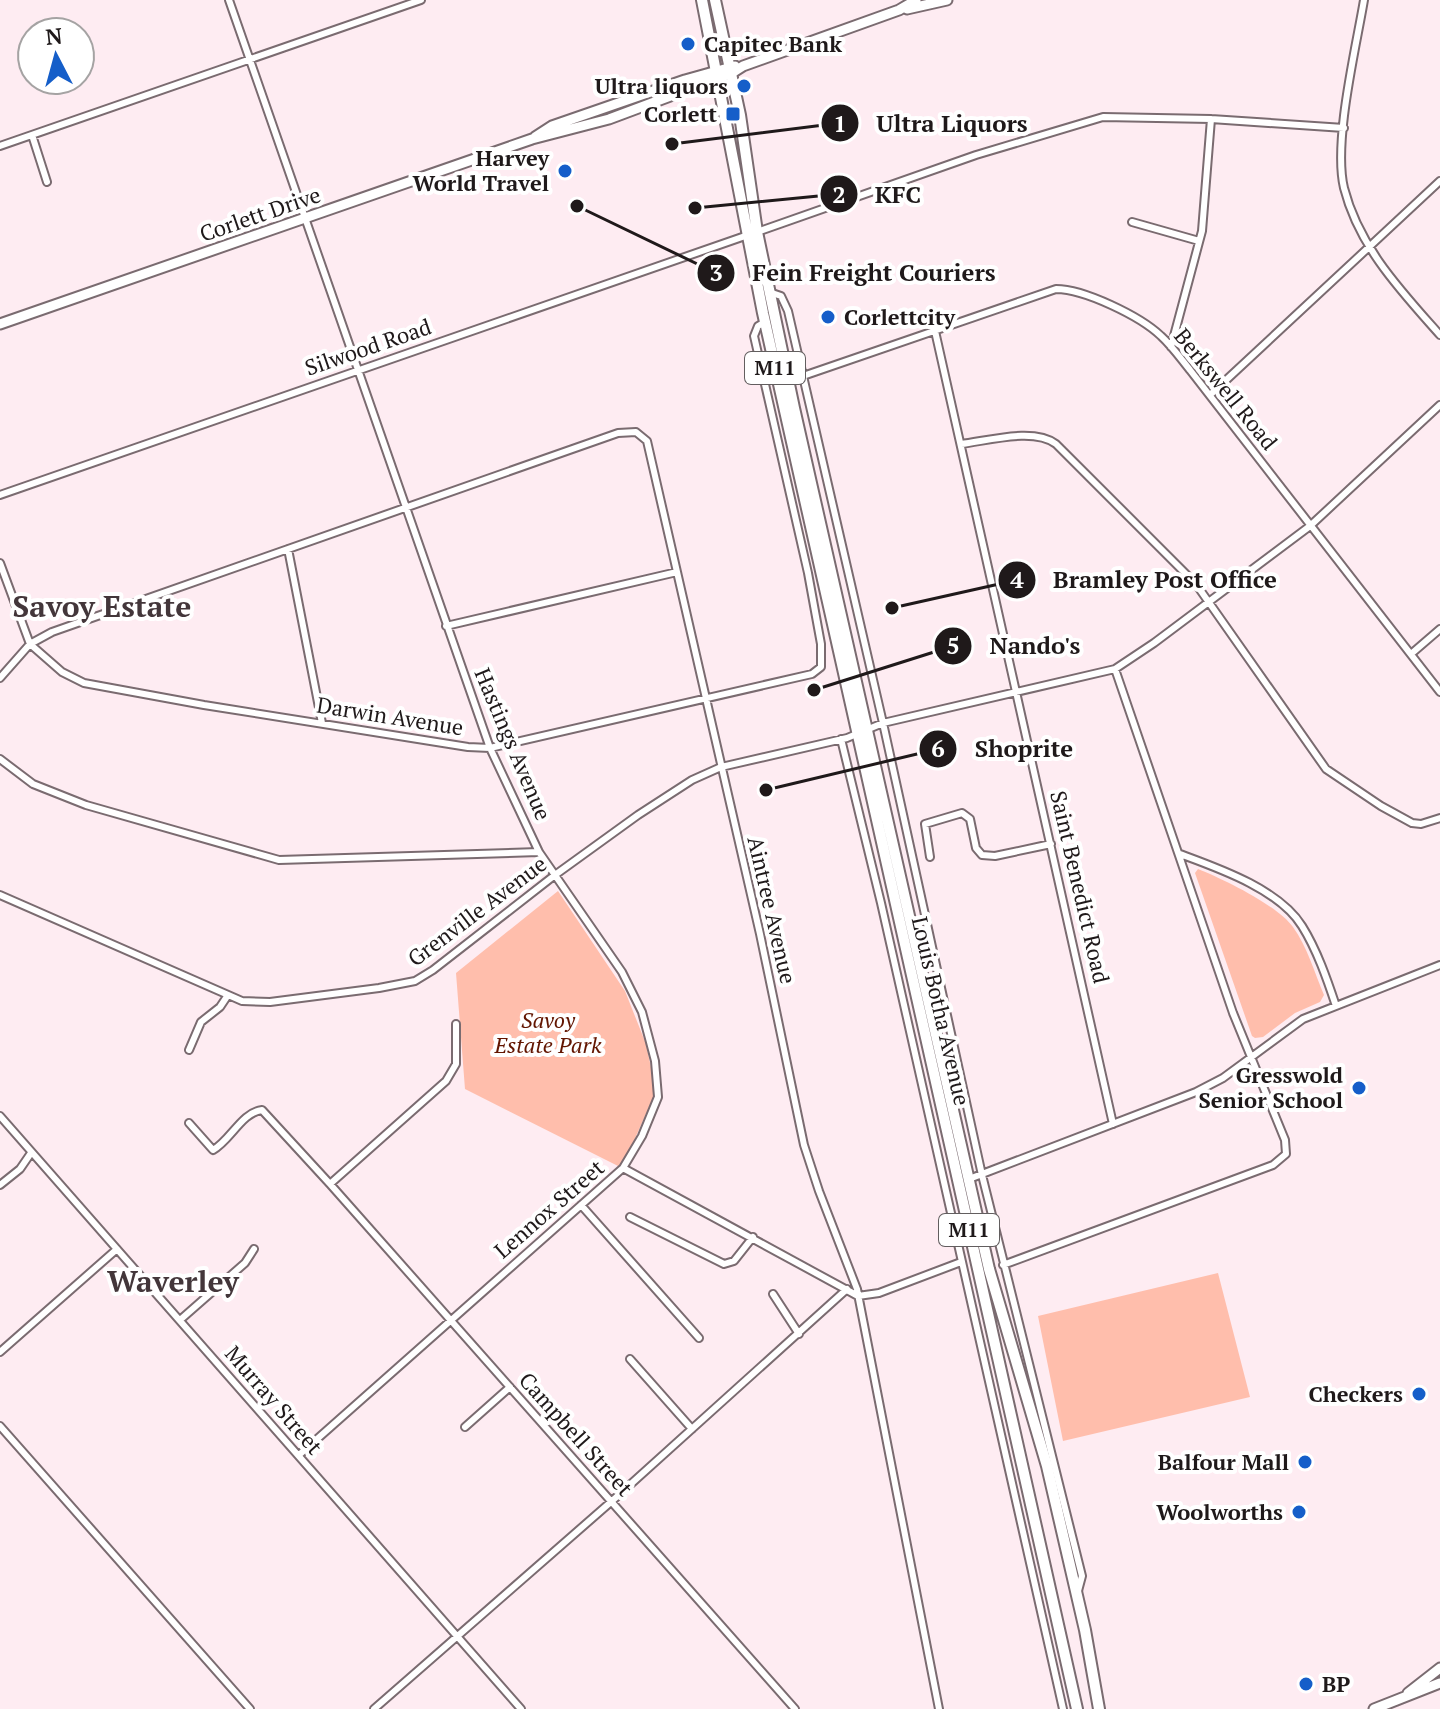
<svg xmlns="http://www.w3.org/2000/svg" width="1440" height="1709" viewBox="0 0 1440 1709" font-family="'PT Serif',serif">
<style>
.green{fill:#ffbeac}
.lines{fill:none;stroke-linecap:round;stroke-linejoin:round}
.street-casing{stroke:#7a6b70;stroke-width:10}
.secondary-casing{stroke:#7a6b70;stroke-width:13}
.primary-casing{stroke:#7a6b70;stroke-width:14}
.street{stroke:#fff;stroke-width:6}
.secondary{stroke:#fff;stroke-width:9}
.primary{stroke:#fff;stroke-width:10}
.poi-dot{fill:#155ec9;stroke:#fff;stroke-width:3}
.labels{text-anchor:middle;stroke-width:8;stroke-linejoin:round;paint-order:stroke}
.shield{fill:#fff;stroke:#625e5f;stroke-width:2}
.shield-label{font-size:20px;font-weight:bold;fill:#1f191a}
.poi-label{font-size:22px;font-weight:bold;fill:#1f191a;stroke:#fff;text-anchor:end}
.street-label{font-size:22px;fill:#1f191a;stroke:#fff}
.park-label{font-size:22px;font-style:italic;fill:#621500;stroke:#fff}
.district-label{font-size:30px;font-weight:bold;fill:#43363a;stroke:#fff}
.leader{fill:none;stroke:#1f191a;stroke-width:3}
.callout-dot{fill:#1f191a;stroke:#fff;stroke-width:3}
.mark-label{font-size:24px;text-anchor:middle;font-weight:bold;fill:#fff}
.callout-label{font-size:24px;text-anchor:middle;font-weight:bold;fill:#1f191a;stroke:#fff;stroke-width:8;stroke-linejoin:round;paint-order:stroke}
</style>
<rect width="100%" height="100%" fill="#feecf2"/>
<path class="green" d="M1198 869C1223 879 1277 905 1293 927 1307 946 1315 974 1324 995L1320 1002 1295 1013 1263 1037 1255 1038 1252 1036 1195 873Z
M558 891 625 991 646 1044 656 1091 622 1168 465 1089 456 973Z
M1218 1273 1250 1397 1063 1441 1038 1316Z"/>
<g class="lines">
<g class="street-casing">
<path id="street" d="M229 0 490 748 539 852 622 972 642 1012 655 1061 658 1097 642 1136 623 1168 299 1455
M1364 0C1356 48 1333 142 1344 188 1359 247 1401 291 1440 335
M32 135 47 182
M0 146 421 0
M1132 222 1199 241
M757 232 976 155 1103 117 1211 119 1344 128
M769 292 781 296 788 311 883 723 982 1175 1082 1576 1078 1591
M935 331 1113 1124
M1171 347 1202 231 1211 119
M803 376 1056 289C1084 289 1140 316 1161 336 1172 346 1181 359 1190 370L1440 692
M1210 395 1440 181
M961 444C987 441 1034 427 1056 444L1196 584 1326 769 1381 806 1412 823 1421 824 1440 818
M0 495 748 235
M288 549 322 723
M0 563 30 644 62 672 84 683 204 705 468 747 490 748 812 674 821 667V644L808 573 754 336 758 326 765 322
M446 626 677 572
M1411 654 1440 629
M0 678 30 644 52 632 618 433 636 432 647 441 760 934 804 1145 819 1191 857 1289 939 1709
M841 739 881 903 1063 1709
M0 759 33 784 86 805 279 860 539 852
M1180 854C1218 868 1279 889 1302 926 1317 950 1327 979 1336 1006
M930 857 925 824 962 813 970 819 976 848 982 855 995 856 1051 844
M0 895 242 1001 270 1002 379 988 415 981 433 970 555 875 638 815 692 780 721 767 847 738 883 723 1115 669 1154 643 1310 526 1440 405
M189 1050 201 1022 220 1007 228 995
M0 1116 521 1709
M189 1123 213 1150C230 1141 242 1112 262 1110L330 1184 795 1709
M623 1168 858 1296
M969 1179 1196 1092 1223 1078 1303 1019 1440 965
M330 1184 446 1081 456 1064V1024
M0 1185 20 1169 31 1153
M581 1205 699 1338
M630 1217 724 1264 734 1261 753 1237
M1003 1265 1273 1165 1286 1154 1285 1140 1233 1013 1115 669
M773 1294 799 1334
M858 1296 879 1293 961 1262
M180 1320 245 1263 254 1249
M0 1352 117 1249
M630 1359 692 1429
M0 1426 250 1709
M465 1427 510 1387
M374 1709 612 1501 847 1289"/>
</g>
<g class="secondary-casing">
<path id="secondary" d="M907 9 947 0
M535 137 552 126 685 80 735 66
M0 324 532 139 609 119 732 73 743 66 899 10 916 0
M1408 1693 1440 1668
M1374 1709 1440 1683"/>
</g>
<g class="primary-casing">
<path id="primary" d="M702 0 763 313 1077 1709
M715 0 740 115 757 232 794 408 989 1269 1047 1466 1085 1630 1099 1709"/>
</g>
<use href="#street" class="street"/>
<use href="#secondary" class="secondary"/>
<use href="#primary" class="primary"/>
</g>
<g class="poi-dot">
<circle cx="688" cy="44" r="8"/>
<circle cx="744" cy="86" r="8"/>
<rect x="725" y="106" width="16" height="16" rx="4"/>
<circle cx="565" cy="171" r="8"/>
<circle cx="828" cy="317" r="8"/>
<circle cx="1359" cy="1088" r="8"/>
<circle cx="1419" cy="1394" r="8"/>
<circle cx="1305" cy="1462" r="8"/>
<circle cx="1299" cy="1512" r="8"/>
<circle cx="1306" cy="1684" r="8"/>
</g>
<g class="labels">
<g class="shield">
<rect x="745" y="352" width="60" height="32" rx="6"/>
<rect x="939" y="1214" width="60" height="32" rx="6"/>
</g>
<g class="shield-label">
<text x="775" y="375">M11</text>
<text x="969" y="1237">M11</text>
</g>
<g class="poi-label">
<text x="704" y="52" text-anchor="start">Capitec Bank</text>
<text x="728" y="94">Ultra liquors</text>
<text x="717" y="122">Corlett</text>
<text x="549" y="166">Harvey<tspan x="549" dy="25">World Travel</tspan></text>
<text x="844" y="325" text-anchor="start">Corlettcity</text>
<text x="1343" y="1083">Gresswold<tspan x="1343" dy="25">Senior School</tspan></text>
<text x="1403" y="1402">Checkers</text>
<text x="1289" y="1470">Balfour Mall</text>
<text x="1283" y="1520">Woolworths</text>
<text x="1322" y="1692" text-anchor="start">BP</text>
</g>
<g class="street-label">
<text transform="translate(260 214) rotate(-19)" y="8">Corlett Drive</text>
<text transform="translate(368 347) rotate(-19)" y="8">Silwood Road</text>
<text transform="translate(1226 389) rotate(51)" y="8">Berkswell Road</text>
<text transform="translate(390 716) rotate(9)" y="8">Darwin Avenue</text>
<text transform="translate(513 744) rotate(67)" y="8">Hastings Avenue</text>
<text transform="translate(1080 887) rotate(77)" y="8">Saint Benedict Road</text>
<text transform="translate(772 910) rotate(77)" y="8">Aintree Avenue</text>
<text transform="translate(477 911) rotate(-37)" y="8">Grenville Avenue</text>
<text transform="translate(941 1011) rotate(77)" y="8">Louis Botha Avenue</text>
<text transform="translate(549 1209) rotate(-41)" y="8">Lennox Street</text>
<text transform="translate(274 1400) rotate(49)" y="8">Murray Street</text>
<text transform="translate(576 1434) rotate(48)" y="8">Campbell Street</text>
</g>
<g class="park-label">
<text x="548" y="1028">Savoy<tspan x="548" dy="25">Estate Park</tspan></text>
</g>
<g class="district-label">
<text x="102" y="617">Savoy Estate</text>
<text x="173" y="1292">Waverley</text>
</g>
</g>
<path class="leader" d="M672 144L840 123M695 208L839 194M577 206L716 273M892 608L1017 580M814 690L953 646M766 790L938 749"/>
<g class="callout-dot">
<circle cx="672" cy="144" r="8"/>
<circle cx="695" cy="208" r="8"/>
<circle cx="577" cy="206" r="8"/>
<circle cx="892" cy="608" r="8"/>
<circle cx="814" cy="690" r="8"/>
<circle cx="766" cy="790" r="8"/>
<circle cx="840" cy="123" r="20"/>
<circle cx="839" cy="194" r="20"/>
<circle cx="716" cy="273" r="20"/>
<circle cx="1017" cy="580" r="20"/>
<circle cx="953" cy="646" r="20"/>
<circle cx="938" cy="749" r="20"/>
</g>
<g class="mark-label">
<text x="840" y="132">1</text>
<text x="839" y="203">2</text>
<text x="716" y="281">3</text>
<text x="1017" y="588">4</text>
<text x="953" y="654">5</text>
<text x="938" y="757">6</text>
</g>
<g class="callout-label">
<text x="952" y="132">Ultra Liquors</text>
<text x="898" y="203">KFC</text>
<text x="874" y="281">Fein Freight Couriers</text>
<text x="1165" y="588">Bramley Post Office</text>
<text x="1035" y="654">Nando's</text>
<text x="1024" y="757">Shoprite</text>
</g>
<g transform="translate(56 56) rotate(354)"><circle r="38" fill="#ffffff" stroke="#a5a3a3" stroke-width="2"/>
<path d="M0-6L14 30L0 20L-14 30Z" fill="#155ec9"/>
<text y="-12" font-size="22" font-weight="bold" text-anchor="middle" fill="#1f191a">N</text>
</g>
</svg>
